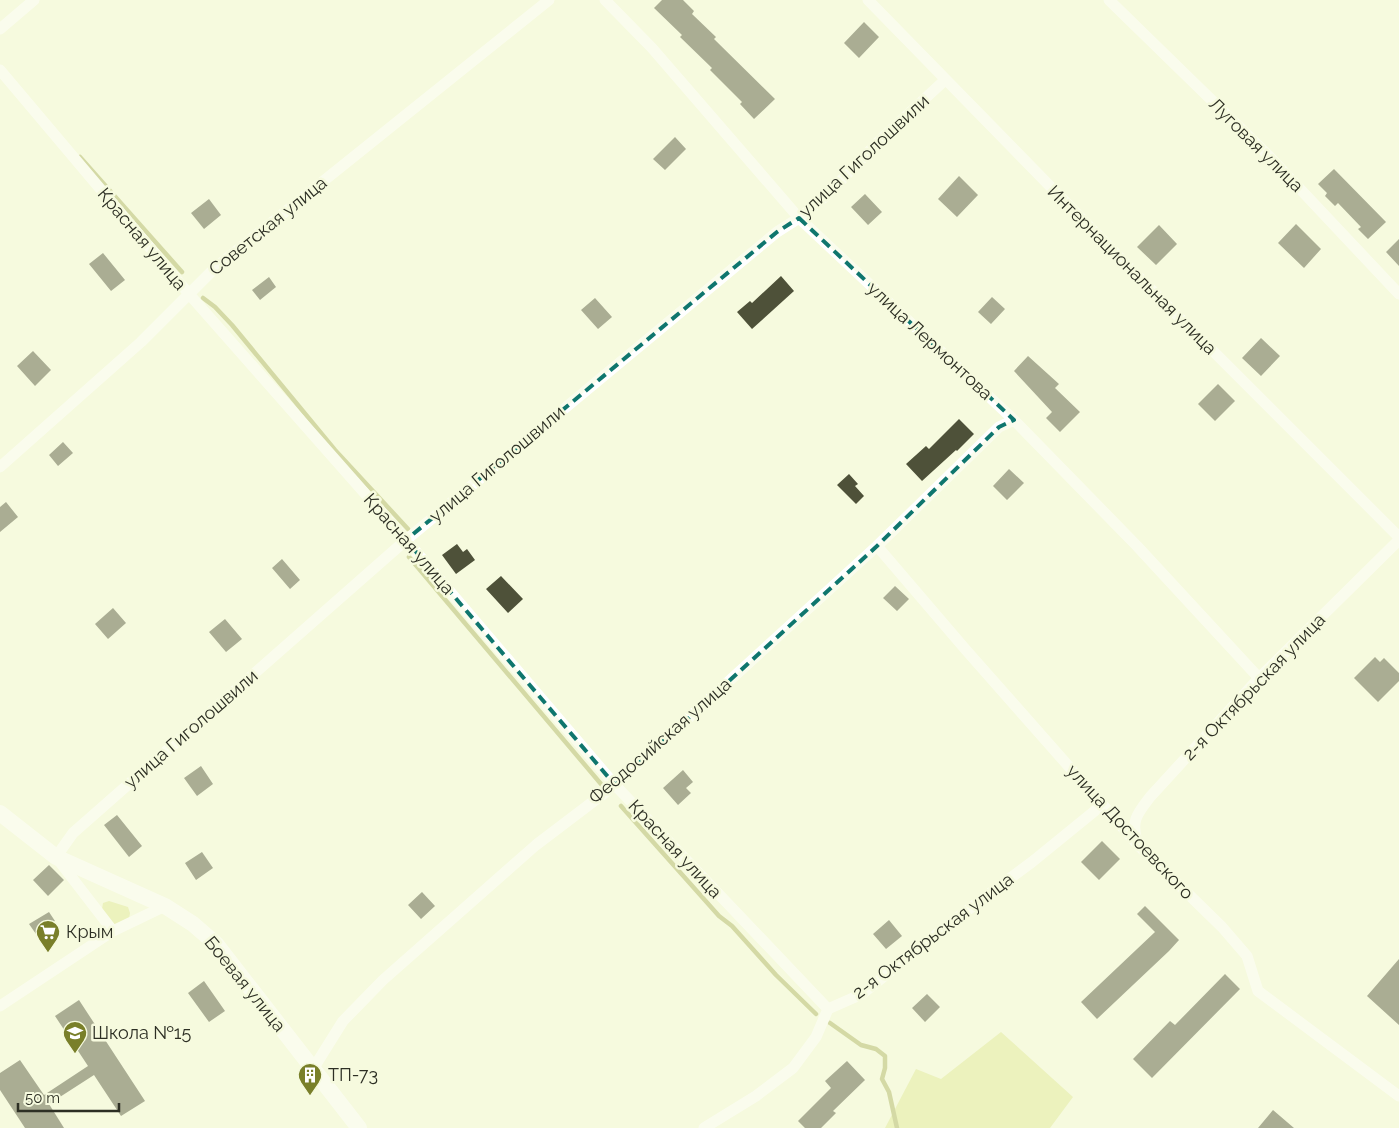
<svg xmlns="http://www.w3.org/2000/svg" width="1399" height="1128" viewBox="0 0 1399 1128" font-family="Raleway,sans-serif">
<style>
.green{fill:#dfe896}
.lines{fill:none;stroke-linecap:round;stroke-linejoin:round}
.stream{stroke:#aab25f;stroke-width:4.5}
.building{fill:#4e5139}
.street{stroke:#fff;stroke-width:11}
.secondary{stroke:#fff;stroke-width:16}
.marked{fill:none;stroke:#0f766e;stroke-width:4;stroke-dasharray:10 6;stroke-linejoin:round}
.labels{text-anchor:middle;stroke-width:5;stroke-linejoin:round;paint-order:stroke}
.street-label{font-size:18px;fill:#2d2f24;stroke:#f6fade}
.poi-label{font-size:18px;fill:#2d2f24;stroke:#f6fade;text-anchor:start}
</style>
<rect width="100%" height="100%" fill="#f6fade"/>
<path class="green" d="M109 901 128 907 130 913 129 919 118 927 112 924 102 909 103 903Z
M1001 1032 1073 1097 1050 1128H885L916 1069 941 1079Z"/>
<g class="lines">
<path class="stream" d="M80 157 182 272
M203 298 215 307 232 325 335 450 408 529
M409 557 601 784
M621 806 719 916 732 926 776 975 816 1014
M830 1023 861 1045 876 1049 885 1056V1068L882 1079 889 1092 897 1128"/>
</g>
<path class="building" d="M662 0H683L694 11 692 14 716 37 714 39 775 99 754 119 740 104 742 102 710 70 712 68 680 37 682 35 654 8Z
M864 22 879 37 859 58 844 43Z
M675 137 686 149 665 170 653 159Z
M1334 169 1386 222 1368 239 1358 229 1361 227 1338 203 1335 206 1325 196 1327 193 1318 184Z
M959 176 978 195 957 217 938 199Z
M865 194 882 212 868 225 851 207Z
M209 199 221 215 204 229 191 213Z
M1296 224 1321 249 1304 268 1278 243Z
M1159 225 1177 244 1156 265 1137 247Z
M1399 239V266L1386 252Z
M103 253 125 280 111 291 89 264Z
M781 276 794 291 752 329 737 312 750 301 752 303Z
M269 277 276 287 260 300 252 290Z
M992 297 1005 309 991 324 978 312Z
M595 298 612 317 598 329 581 310Z
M1261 338 1280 356 1261 376 1242 358Z
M33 351 51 370 35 386 17 366Z
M1028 356 1059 384 1055 388 1080 412 1060 432 1046 418 1052 412 1014 371Z
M1218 384 1235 401 1215 421 1198 404Z
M959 419 974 434 957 451 956 450 922 481 906 464 926 446 929 449Z
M63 442 73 453 58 466 49 455Z
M1009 469 1024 483 1007 500 993 486Z
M849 474 858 484 855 486 864 496 856 504 837 485Z
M6 502 18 517 0 532V507Z
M457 544 463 552 467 549 475 560 456 574 442 555Z
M282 559 300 580 290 589 272 568Z
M501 576 523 599 508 613 486 589Z
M895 586 909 599 897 611 883 598Z
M113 608 126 623 108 639 95 624Z
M225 619 242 639 226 652 209 632Z
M1375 657 1380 662 1384 658 1399 673V681L1378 702 1354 678Z
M201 766 213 784 197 796 184 778Z
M683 770 693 782 686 788 691 793 678 805 663 788Z
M117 815 142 846 129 857 104 825Z
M1102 841 1120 859 1099 880 1081 862Z
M202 852 213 868 196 880 185 863Z
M49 865 64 880 48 896 33 880Z
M422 892 435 906 421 919 408 905Z
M1145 906 1179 940 1169 951 1097 1019 1081 1002 1155 932 1137 914Z
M49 912 55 921 36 934 29 924Z
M889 920 902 936 886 949 873 934Z
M1399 959V1025L1367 996Z
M1225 974 1240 989 1152 1078 1133 1059 1170 1021 1175 1025Z
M204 981 225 1011 209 1022 188 993Z
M927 994 940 1007 925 1022 912 1008Z
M79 1000 145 1101 121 1116 94 1075 49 1104 64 1128H25L0 1090V1073L20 1060 44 1095 88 1066 55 1016Z
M847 1061 865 1080 833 1111 836 1113 821 1128H805L798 1121 831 1088 825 1081Z
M1273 1110 1294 1128H1258Z"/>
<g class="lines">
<path class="street" d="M605 0 652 48 799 218 1014 420 1137 546 1259 678
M868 0 1129 267 1399 537
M1109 0 1269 156 1399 294
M0 29 34 0
M0 70 189 294 406 540 615 785 828 1009
M0 467 141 342 215 268 549 0
M877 546 966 650 1139 846 1222 927 1247 956 1258 991 1399 1096
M1137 842C1131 820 1137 814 1150 797L1259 678 1399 540
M113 931 56 857 73 833 406 540 777 232 799 218 827 195 878 142 945 80
M0 1006 113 931 165 906
M313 1069 343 1021 383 980 536 845 615 785 877 546 999 427 1014 420
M704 1128 756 1096 793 1068 816 1037 828 1009 862 994 953 921 1032 862 1102 805"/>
<path class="secondary" d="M0 813 56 857 165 906 193 924 216 944 359 1128"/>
</g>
<path d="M0 0H1399V1128H0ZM799 218 1014 420 999 427 877 546 615 785 406 540 777 232Z" fill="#f6fade" fill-opacity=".55" fill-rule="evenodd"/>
<path class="marked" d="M799 218 1014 420 999 427 877 546 615 785 406 540 777 232Z"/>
<defs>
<g id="supermarket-pin" transform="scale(1.25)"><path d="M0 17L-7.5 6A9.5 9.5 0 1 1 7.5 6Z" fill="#797f2a" stroke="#f6fade"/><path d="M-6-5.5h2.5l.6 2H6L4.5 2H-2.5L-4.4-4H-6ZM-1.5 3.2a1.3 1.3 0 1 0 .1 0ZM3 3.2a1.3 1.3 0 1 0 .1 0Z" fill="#fff"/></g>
<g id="school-pin" transform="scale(1.25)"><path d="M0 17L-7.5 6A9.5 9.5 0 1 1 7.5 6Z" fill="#797f2a" stroke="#f6fade"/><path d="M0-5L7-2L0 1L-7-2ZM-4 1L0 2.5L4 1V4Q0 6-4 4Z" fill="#fff"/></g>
<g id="building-pin" transform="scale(1.25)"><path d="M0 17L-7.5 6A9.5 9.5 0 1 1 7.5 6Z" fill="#797f2a" stroke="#f6fade"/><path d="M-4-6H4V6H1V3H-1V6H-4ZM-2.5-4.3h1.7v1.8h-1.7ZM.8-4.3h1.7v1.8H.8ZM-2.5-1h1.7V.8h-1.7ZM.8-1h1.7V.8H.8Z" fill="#fff"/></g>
</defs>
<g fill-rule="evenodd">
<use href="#supermarket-pin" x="48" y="932"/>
<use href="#school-pin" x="75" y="1033"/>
<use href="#building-pin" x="310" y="1075"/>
</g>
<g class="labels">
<g class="street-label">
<text transform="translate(1256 145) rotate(45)" y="6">Луговая улица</text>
<text transform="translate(864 156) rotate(-43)" y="6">улица Гиголошвили</text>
<text transform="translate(268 226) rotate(-39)" y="6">Советская улица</text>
<text transform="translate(142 239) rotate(50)" y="6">Красная улица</text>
<text transform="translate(1132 270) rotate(45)" y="6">Интернациональная улица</text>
<text transform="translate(930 341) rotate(43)" y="6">улица Лермонтова</text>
<text transform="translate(497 464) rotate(-40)" y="6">улица Гиголошвили</text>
<text transform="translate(409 544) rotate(49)" y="6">Красная улица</text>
<text transform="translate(1254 687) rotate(-46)" y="6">2-я Октябрьская улица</text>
<text transform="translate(191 729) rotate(-41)" y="6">улица Гиголошвили</text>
<text transform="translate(660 741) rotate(-41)" y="6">Феодосийская улица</text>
<text transform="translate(1130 832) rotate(47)" y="6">улица Достоевского</text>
<text transform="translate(675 849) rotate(47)" y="6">Красная улица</text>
<text transform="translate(933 936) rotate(-37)" y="6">2-я Октябрьская улица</text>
<text transform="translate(245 984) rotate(51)" y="6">Боевая улица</text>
</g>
<g class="poi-label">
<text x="66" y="938">Крым</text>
<text x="92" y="1039">Школа №15</text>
<text x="328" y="1081">ТП-73</text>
</g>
</g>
<path d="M18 1103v8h101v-8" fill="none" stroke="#2d2f24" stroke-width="2.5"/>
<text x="25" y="1103" font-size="15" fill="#2d2f24" stroke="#f6fade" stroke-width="4" paint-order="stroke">50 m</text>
</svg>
